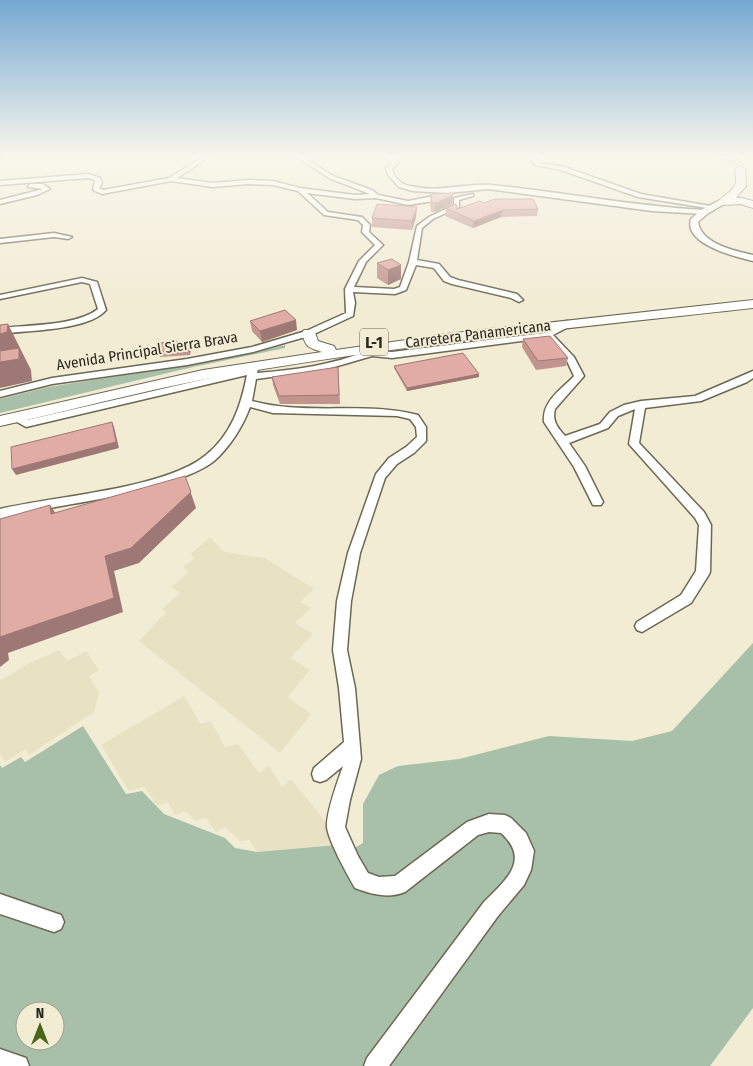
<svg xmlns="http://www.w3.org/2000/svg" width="753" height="1066" viewBox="0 0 753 1066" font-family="'Fira Sans Condensed',sans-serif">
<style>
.built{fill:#e9e1c3}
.green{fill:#a8c0a9;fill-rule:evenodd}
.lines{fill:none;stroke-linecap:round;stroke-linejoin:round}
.minor-casing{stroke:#6d6854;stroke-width:3}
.tertiary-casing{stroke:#6d6854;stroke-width:3}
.primary-casing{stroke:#6d6854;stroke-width:2}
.minor{fill:#fff;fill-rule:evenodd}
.tertiary{fill:#fff;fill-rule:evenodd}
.primary{fill:#fff;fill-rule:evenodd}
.wall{fill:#c2948e}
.shaded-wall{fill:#9e7874}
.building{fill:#e1aca5;stroke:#9e7874}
.labels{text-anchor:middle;stroke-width:4;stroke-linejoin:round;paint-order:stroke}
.far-street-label{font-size:15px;fill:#2a281f;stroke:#f2ecd5}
.shield{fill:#f2ecd5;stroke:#666356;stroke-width:1}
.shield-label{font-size:16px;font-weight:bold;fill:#2a281f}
</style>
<rect width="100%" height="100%" fill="#f2ecd5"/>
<path class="built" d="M210 537 224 552 265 558 314 589 300 602 311 608 295 623 313 634 290 658 310 670 288 697 311 714 280 753 139 641 166 612 162 609 180 593 171 587 189 572 183 567 194 559 191 554Z
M59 650 67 661 86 651 99 670 89 676 99 693 94 712 29 755 26 749 5 762 0 753V681L26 665Z
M184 696 201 724 211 721 225 747 238 744 259 773 269 766 282 787 291 779 336 835 337 845 257 852 249 840 240 841 225 827 216 832 206 818 195 821 186 811 175 815 168 802 157 806 145 787 129 791 101 745Z"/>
<path class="green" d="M285 345V348L193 367 0 413V399L48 387 188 365Z
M753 643V1008L710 1066H0V765L2 768 21 757 25 762 83 726 126 794 142 791 164 814 225 838 235 848 257 852 337 845 344 854 363 843V804L379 775 398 766 459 759 549 736 632 741 672 731ZM25 1011H55V1041H25Z"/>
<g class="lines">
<g class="minor-casing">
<path id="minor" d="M0 157H4L0 159Z
M203 157H209L177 178 213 183 248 180 273 181 300 188 355 195 370 194 329 178 297 157H303L333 176 372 190 378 195 408 201 429 197 445 198 446 199 408 205 376 198 355 199 307 193 328 212 362 217 370 225 369 232 383 245 366 262 354 287 394 289 400 287 409 262 417 226 429 217 454 205V198L473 194V196L459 200V207L433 219 422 228 417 260 439 264 450 277 458 280 517 294 523 300 519 302 511 298 452 284 444 281 434 268 416 265 406 290 395 294 353 292 355 303 353 316 312 335 253 352 187 365 52 384 0 397V391L52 378 187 359 252 347 306 331 346 313 345 289 359 261 375 245 362 232 363 225 358 220 324 215 298 191 273 185 248 184 213 187 171 181 102 194 93 190 95 180 88 178 0 185V181L88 174 100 178 102 183 99 188 103 190 169 178Z
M385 157H392L397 160 398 163 392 169C394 178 402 185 410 186 438 193 465 183 491 185 562 192 632 206 704 210L707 212 704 214 652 211 488 189 448 193 413 191 399 187 388 175 386 169 392 162Z
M531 157H537L536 160 540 163 564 167 641 194 716 207 713 209 638 197 561 170 536 165 530 160Z
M717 157H729L736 159 733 161Z
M30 184H43L50 189 37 195 0 204V200L43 189 28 187Z
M54 233 72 237 68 239 54 237 0 243V239Z
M82 278 97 282 106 310C88 331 27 330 0 334V328C27 325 77 326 98 309L90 284 82 282 0 299V295Z
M567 321 570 322V326L553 335 574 357 584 376 555 409C552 421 557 427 565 436L600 424 610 412 624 405 641 401 695 396 753 371V378L747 382 701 401 645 408 639 443 704 512 711 525 710 572 708 576 691 603 642 632 637 630 635 626 637 622 681 595 696 571 699 525 695 518 629 444 635 409 618 416 608 428 569 443 585 466 603 502 601 505H593L574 467 544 422C542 401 561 390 574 376L567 361 545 338 392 358 372 356 324 370 256 379 252 401C306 416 364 401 418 415L426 427V441L414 453 397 464 385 478 360 553 351 601 347 650 355 688 361 759 350 800 345 827 358 856 368 873 379 877 395 876 467 822 489 814 505 815 511 818 526 833 534 851 531 870 524 885 498 916 389 1066H364L367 1058 484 902C506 880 531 860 501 833L489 832 478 835 405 892C388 899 371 894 355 888 348 876 328 840 327 827 326 813 338 780 343 766L326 780 320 782 314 780 312 774 314 768 344 742 339 688 333 650 337 601 348 553 376 474 389 458 406 447 417 437 416 427 410 419 397 416 273 413 250 407C243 426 230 447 214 461 203 470 186 476 173 481 117 500 57 504 0 519V509C54 496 166 489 206 455 231 435 241 406 247 375L26 427 10 418 15 415 27 420 249 369 251 364 254 363 259 366 257 373C295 370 332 365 367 351L370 346 373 345 378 348 376 351 392 352 545 333Z
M0 894 61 915 64 922 61 929 54 932 0 914Z
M0 1049 26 1058 29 1066H0Z"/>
</g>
<g class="tertiary-casing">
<path id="tertiary" d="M720 200 727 202 707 214 698 222C701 244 735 251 753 255V261C736 257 683 244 691 219L701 210Z"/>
</g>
<g class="primary-casing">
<path id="primary" d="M740 166 745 169 746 186 736 198H742L753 201V208L741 204 723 205 718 202C731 188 739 192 735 169Z
M753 300V308C570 328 387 346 206 379 137 392 68 411 0 426V416L203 370 322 352C308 347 306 348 302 333L304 330H314L318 341 334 346 336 350 455 333Z"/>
</g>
<use href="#minor" class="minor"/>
<use href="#tertiary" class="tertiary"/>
<use href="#primary" class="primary"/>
</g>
<path class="wall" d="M431 194 452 204 435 212H431L430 203Z
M484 203 538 209 537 216 501 217 473 228 445 216 446 208 457 209Z
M416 217 412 230 372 227V218Z
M377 263 401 265V279L388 285 377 278Z
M250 321 297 330 262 342 252 331Z
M523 339 568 358 566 366 536 370 522 347Z
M189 341 191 346 190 355 160 357 158 352Z
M394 366 479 374V377L407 391 394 368Z
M338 367 340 404H280L273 385 272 377Z"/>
<path class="shaded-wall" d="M453 195 452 204 435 212 436 203Z
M417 207 416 217 412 230V221Z
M503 210 501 217 473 228 474 221Z
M401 265V279L388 285V270Z
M296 320 297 330 262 342 260 331Z
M8 324 31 370 32 381 0 388V334Z
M189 341 191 346 190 355 188 349Z
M479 374V377L407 391V388Z
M112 422 114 427 119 448 16 475 12 469Z
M185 476 196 508 139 563 114 571 123 612 8 653 9 660 0 667V637L105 556Z
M50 505 60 520 51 514Z"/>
<path class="building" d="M453 193V195L436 203H432L431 194Z
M495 199H533L538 209 503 210 474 221 446 208 456 204 457 209 480 201 484 203Z
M377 204 417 207 412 221 372 218Z
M392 259 401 265 388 270 377 263Z
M285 310 296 320 260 331 250 321Z
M8 324 7 332 0 334V325Z
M550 336 568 358 538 361 523 339Z
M189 341 188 349 158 352 159 343Z
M19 348V359L0 362V351Z
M463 353 479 374 407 388 394 366Z
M338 367 339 395 279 396 272 377Z
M112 422 116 442 12 469 11 447Z
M185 476 191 492 131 548 105 556 114 598 0 637V519L50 505 51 514Z"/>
<linearGradient id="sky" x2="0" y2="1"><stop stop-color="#75a8d2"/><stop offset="0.51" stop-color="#f9f6ec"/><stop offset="1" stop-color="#f9f6ec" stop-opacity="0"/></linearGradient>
<rect width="753" height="306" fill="url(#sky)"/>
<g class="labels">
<g class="far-street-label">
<text transform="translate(478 334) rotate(-7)" y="5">Carretera Panamericana</text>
<text transform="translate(147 351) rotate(-9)" y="5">Avenida Principal Sierra Brava</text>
</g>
<rect class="shield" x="360" y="328.5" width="28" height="27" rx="4"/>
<g class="shield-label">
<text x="374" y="348">L-1</text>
</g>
</g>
<g transform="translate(40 1026)"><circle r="24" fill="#f2ecd5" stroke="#a29e8c"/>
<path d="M0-4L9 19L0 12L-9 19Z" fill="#4a6517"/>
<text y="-8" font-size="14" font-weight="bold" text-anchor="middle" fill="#2a281f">N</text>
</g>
</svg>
